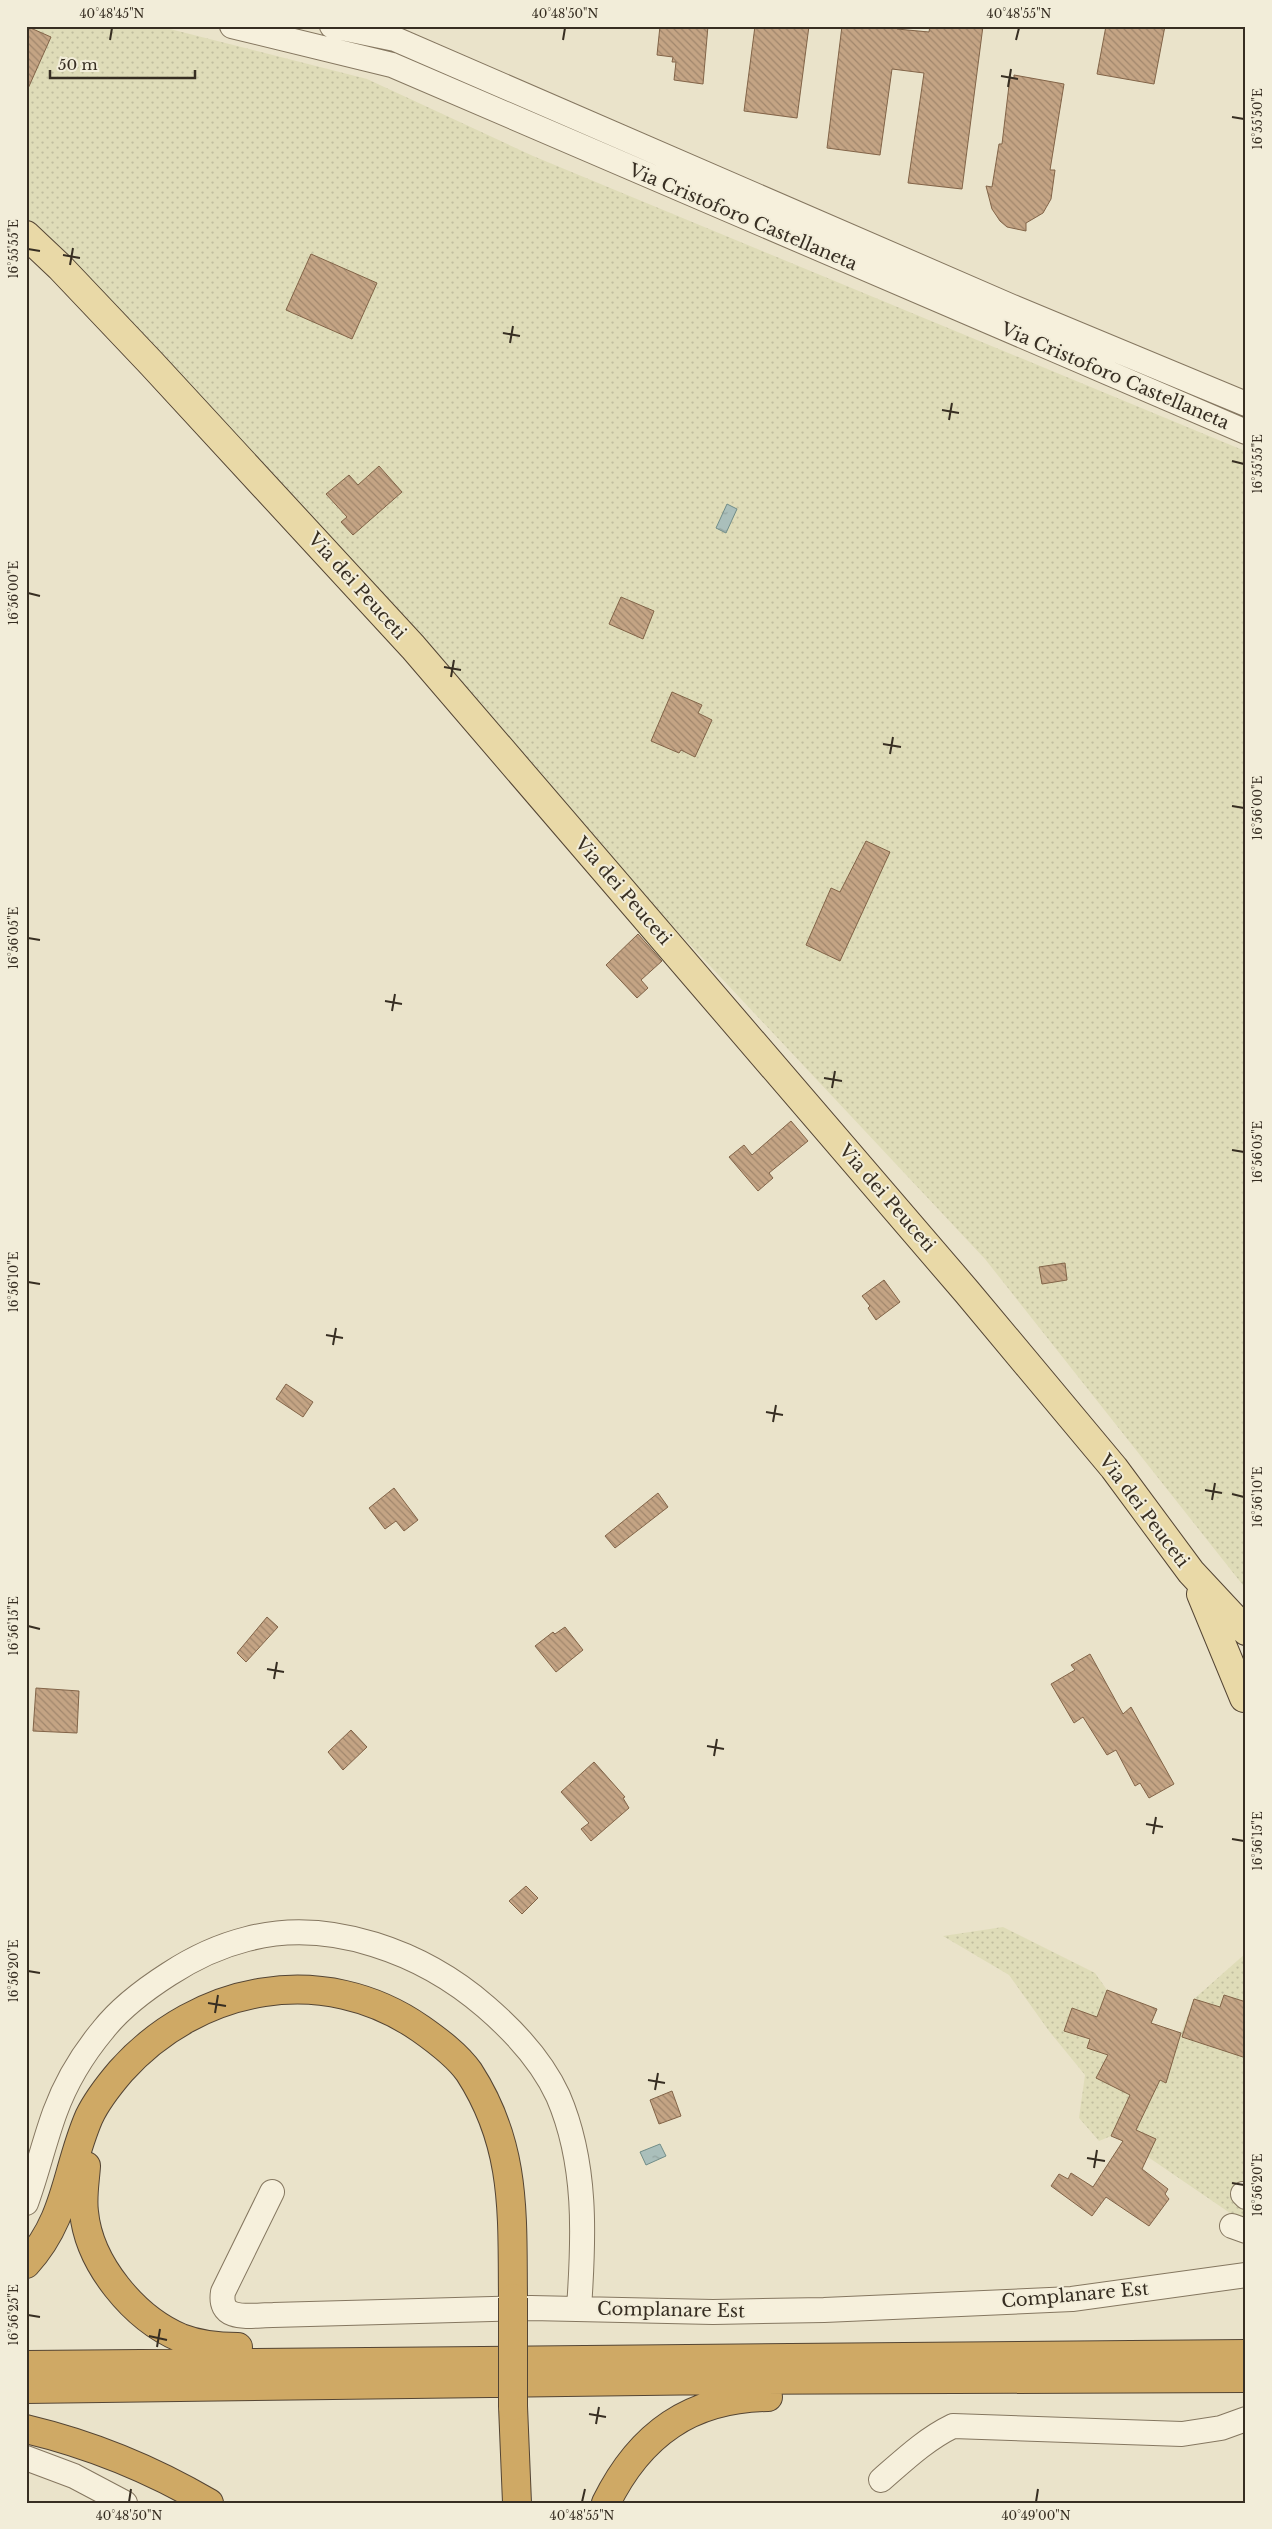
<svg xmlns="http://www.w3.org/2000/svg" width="1272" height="2529" viewBox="0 0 1272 2529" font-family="'Libre Baskerville',serif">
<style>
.farmland{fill:url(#farmland-dots)}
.water{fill:url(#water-ripples);stroke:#718d88}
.building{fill:url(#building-back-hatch);stroke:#826448}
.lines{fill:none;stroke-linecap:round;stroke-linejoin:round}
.minor-casing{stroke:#857760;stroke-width:26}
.major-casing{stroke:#544534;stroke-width:30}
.highway-casing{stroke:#544534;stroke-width:30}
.minor{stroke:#f6f0dc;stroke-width:24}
.major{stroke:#e9d9a7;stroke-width:28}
.highway{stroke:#cfa965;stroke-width:28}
.highway-bridge-casing{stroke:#544534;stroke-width:30;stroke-linecap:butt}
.highway-bridge{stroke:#cfa965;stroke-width:28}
.ticks{fill:none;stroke:#372e22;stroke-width:2}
.labels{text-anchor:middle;stroke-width:4;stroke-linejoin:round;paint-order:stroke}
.street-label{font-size:18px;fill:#372e22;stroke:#f2edd9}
.neatline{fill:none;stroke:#372e22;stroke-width:2}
.ticks-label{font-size:12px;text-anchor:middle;fill:#372e22}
</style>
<defs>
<pattern id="farmland-dots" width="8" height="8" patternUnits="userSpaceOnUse" patternTransform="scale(1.25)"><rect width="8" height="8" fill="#dfdcb8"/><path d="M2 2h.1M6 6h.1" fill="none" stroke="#c0bd9e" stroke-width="1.8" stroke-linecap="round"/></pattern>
<pattern id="water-ripples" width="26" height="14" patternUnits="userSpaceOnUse" patternTransform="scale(1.25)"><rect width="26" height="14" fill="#aabfbb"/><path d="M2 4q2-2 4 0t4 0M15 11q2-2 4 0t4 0" fill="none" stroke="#93a4a0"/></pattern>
<pattern id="building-back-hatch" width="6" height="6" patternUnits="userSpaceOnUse" patternTransform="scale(1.25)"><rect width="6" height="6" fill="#c4a484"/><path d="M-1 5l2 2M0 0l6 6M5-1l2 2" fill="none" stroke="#a0866c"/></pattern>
</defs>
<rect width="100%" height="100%" fill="#eae3ca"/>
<path class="farmland" d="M26 26H158L367 79 533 156 1245 451 1246 1589 985 1259 26 237Z
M1003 1927 1095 1973 1107 1990 1157 2009 1152 2023 1181 2033 1194 1999 1246 1953V2224L1129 2144 1111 2136 1099 2141 1079 2118 1085 2075 1049 2031 1009 1975 943 1936Z"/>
<path class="water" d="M727 504 737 509 726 533 716 528Z
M660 2144 666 2156 646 2165 640 2152Z"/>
<path class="building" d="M26 26 51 37 26 93Z
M660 26H708L703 84 674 80 676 62H672L673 57 657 55Z
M755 26H809L797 118 744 111Z
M842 26H897V29L929 32 930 26H983L962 189 908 183 924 73 892 69 880 155 827 148Z
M1106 26H1165L1154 84 1097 74Z
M1014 75 1064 84 1050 170H1055L1051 199 1043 213 1026 223V231L1007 227 1000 221 992 209 986 186 992 187 999 144H1002L1010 77 1014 78Z
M311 254 377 283 352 339 286 310Z
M379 466 402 492 353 535 341 522 347 517 326 494 349 475 358 485Z
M621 597 654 611 643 639 609 624Z
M672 692 702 705 698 713 712 720 695 757 681 750 679 753 651 741Z
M866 841 890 852 840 961 806 945 831 888 840 892Z
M638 934 662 961 641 980 648 988 637 998 606 965Z
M791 1121 808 1141 769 1173 773 1178 758 1191 729 1157 744 1145 752 1155Z
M1065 1263 1067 1280 1042 1284 1039 1267Z
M884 1280 900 1302 876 1320 868 1308 870 1306 862 1296Z
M286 1384 313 1402 303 1417 276 1399Z
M394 1488 418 1520 404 1531 396 1521 385 1529 369 1508Z
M658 1493 668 1507 615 1548 605 1536Z
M267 1617 278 1627 246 1662 237 1653Z
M565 1627 583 1650 556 1672 535 1646 553 1632 555 1634Z
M1090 1654 1123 1714 1131 1707 1174 1784 1149 1798 1140 1783 1135 1786 1116 1750 1107 1755 1083 1717 1074 1723 1051 1684 1075 1670 1071 1665Z
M36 1688 79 1691 77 1733 33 1731Z
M351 1730 367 1747 343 1770 328 1752Z
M594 1762 625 1797 623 1798 629 1808 591 1841 581 1829 589 1823 561 1792Z
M526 1886 538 1898 522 1914 509 1901Z
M1107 1990 1157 2009 1151 2023 1181 2033 1166 2083 1160 2080 1136 2130 1156 2139 1142 2169 1168 2189 1165 2194 1169 2199 1149 2226 1106 2197 1092 2216 1051 2186 1059 2174 1068 2179 1071 2173 1093 2187 1123 2141 1111 2136 1130 2095 1096 2078 1108 2055 1087 2048 1090 2039 1064 2031 1072 2008 1097 2017Z
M1224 1995 1246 2002V2058L1182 2037 1194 1999 1220 2007Z
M672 2091 681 2116 659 2124 650 2100Z"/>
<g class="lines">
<g class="minor-casing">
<path id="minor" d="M232 26 392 65 1246 432
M332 26 395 39 1015 308 1246 404
M272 2192 223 2292C218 2323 251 2315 273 2315L531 2308 713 2312 824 2310 1072 2299 1246 2275
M1243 2194 1246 2197
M26 2203C37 2173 44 2142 55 2112 66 2082 83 2054 103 2030 121 2007 144 1990 169 1974 192 1959 219 1946 247 1939 330 1917 424 1953 486 2007 515 2032 542 2061 558 2096 587 2163 584 2237 579 2308
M1232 2226 1246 2231
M26 2458 74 2476 125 2503
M881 2480C904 2460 926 2439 953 2426L1182 2434 1221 2428 1246 2419"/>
</g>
<g class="major-casing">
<path id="major" d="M26 235 60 267 152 364 413 647 967 1292 1114 1468 1191 1572 1246 1631
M1201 1594 1244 1698"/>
</g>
<g class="highway-casing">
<path id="highway" d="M86 2166C85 2181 82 2197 84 2212 89 2264 134 2318 181 2338 199 2345 218 2347 238 2347
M26 2264C68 2218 66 2170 89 2117 97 2100 109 2085 121 2071 198 1985 324 1961 421 2029 438 2041 457 2055 469 2072 517 2146 512 2214 513 2298
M26 2365 1246 2354
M26 2389 721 2380 1246 2378
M513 2406 517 2503
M26 2429C89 2444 153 2470 209 2503
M606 2503C640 2434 691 2398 768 2397"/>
</g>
<use href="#minor" class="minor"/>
<use href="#major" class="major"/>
<use href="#highway" class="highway"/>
<g class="highway-bridge-casing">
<path id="highway-bridge" d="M513 2298V2406"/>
</g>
<use href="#highway-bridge" class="highway-bridge"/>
</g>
<path class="ticks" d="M110 40 112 28M563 40 565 28M1016 40 1019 28M1001 76 1018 79M1008 87 1011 69M1232 117 1244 119M28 249 40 251M63 255 80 258M70 265 73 248M503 333 520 336M510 343 513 326M942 410 959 413M949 420 952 403M1232 461 1244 464M28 593 40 596M444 667 461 670M451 677 454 660M883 744 901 747M890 754 893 737M1232 806 1244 808M28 938 40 940M385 1001 402 1004M392 1011 395 994M824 1078 842 1081M832 1088 835 1071M1232 1150 1244 1152M28 1282 40 1284M326 1335 343 1338M333 1345 336 1328M766 1412 783 1415M773 1422 776 1405M1205 1490 1222 1493M1232 1494 1244 1497M1212 1500 1215 1483M28 1626 40 1629M267 1669 284 1672M274 1679 277 1662M707 1746 724 1749M714 1756 717 1739M1146 1824 1163 1827M1153 1834 1156 1817M1232 1839 1244 1841M28 1971 40 1973M208 2003 226 2006M215 2013 218 1995M648 2080 665 2083M655 2090 658 2073M1087 2158 1105 2161M1094 2168 1097 2150M1232 2183 1244 2185M28 2315 40 2317M149 2336 167 2340M157 2347 160 2329M589 2414 606 2417M596 2424 599 2407M129 2502 131 2489M582 2502 585 2489M1036 2502 1038 2489"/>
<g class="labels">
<g class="street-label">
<text transform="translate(743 217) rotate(23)" y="6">Via Cristoforo Castellaneta</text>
<text transform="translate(1115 376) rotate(23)" y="6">Via Cristoforo Castellaneta</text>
<text transform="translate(357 586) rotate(48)" y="6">Via dei Peuceti</text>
<text transform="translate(623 891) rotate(49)" y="6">Via dei Peuceti</text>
<text transform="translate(887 1198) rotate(49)" y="6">Via dei Peuceti</text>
<text transform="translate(1144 1511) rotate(53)" y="6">Via dei Peuceti</text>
<text transform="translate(1075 2295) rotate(-5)" y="6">Complanare Est</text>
<text transform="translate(671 2310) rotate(1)" y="6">Complanare Est</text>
</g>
</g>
<rect width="1272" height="2529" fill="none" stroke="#f2edd9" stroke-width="55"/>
<path d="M50 70v8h145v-8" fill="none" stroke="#372e22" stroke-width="2.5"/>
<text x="58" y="70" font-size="15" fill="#372e22" stroke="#f2edd9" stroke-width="4" paint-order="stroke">50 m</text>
<rect x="28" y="28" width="1216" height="2474" class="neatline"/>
<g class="ticks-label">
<text x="112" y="18">40°48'45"N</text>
<text x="565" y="18">40°48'50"N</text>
<text x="1019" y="18">40°48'55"N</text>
<text transform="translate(1258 119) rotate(-90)" y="4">16°55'50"E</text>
<text transform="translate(14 249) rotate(-90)" y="4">16°55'55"E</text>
<text transform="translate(1258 464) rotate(-90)" y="4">16°55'55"E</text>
<text transform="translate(14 593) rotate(-90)" y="4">16°56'00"E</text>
<text transform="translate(1258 808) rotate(-90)" y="4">16°56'00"E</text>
<text transform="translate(14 938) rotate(-90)" y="4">16°56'05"E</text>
<text transform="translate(1258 1152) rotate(-90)" y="4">16°56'05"E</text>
<text transform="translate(14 1282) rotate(-90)" y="4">16°56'10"E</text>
<text transform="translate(1258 1497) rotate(-90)" y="4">16°56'10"E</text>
<text transform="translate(14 1626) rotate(-90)" y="4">16°56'15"E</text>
<text transform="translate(1258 1841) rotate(-90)" y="4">16°56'15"E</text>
<text transform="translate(14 1971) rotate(-90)" y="4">16°56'20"E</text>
<text transform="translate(1258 2185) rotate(-90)" y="4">16°56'20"E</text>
<text transform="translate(14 2315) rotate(-90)" y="4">16°56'25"E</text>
<text x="129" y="2520">40°48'50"N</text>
<text x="582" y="2520">40°48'55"N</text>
<text x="1036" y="2520">40°49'00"N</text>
</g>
</svg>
